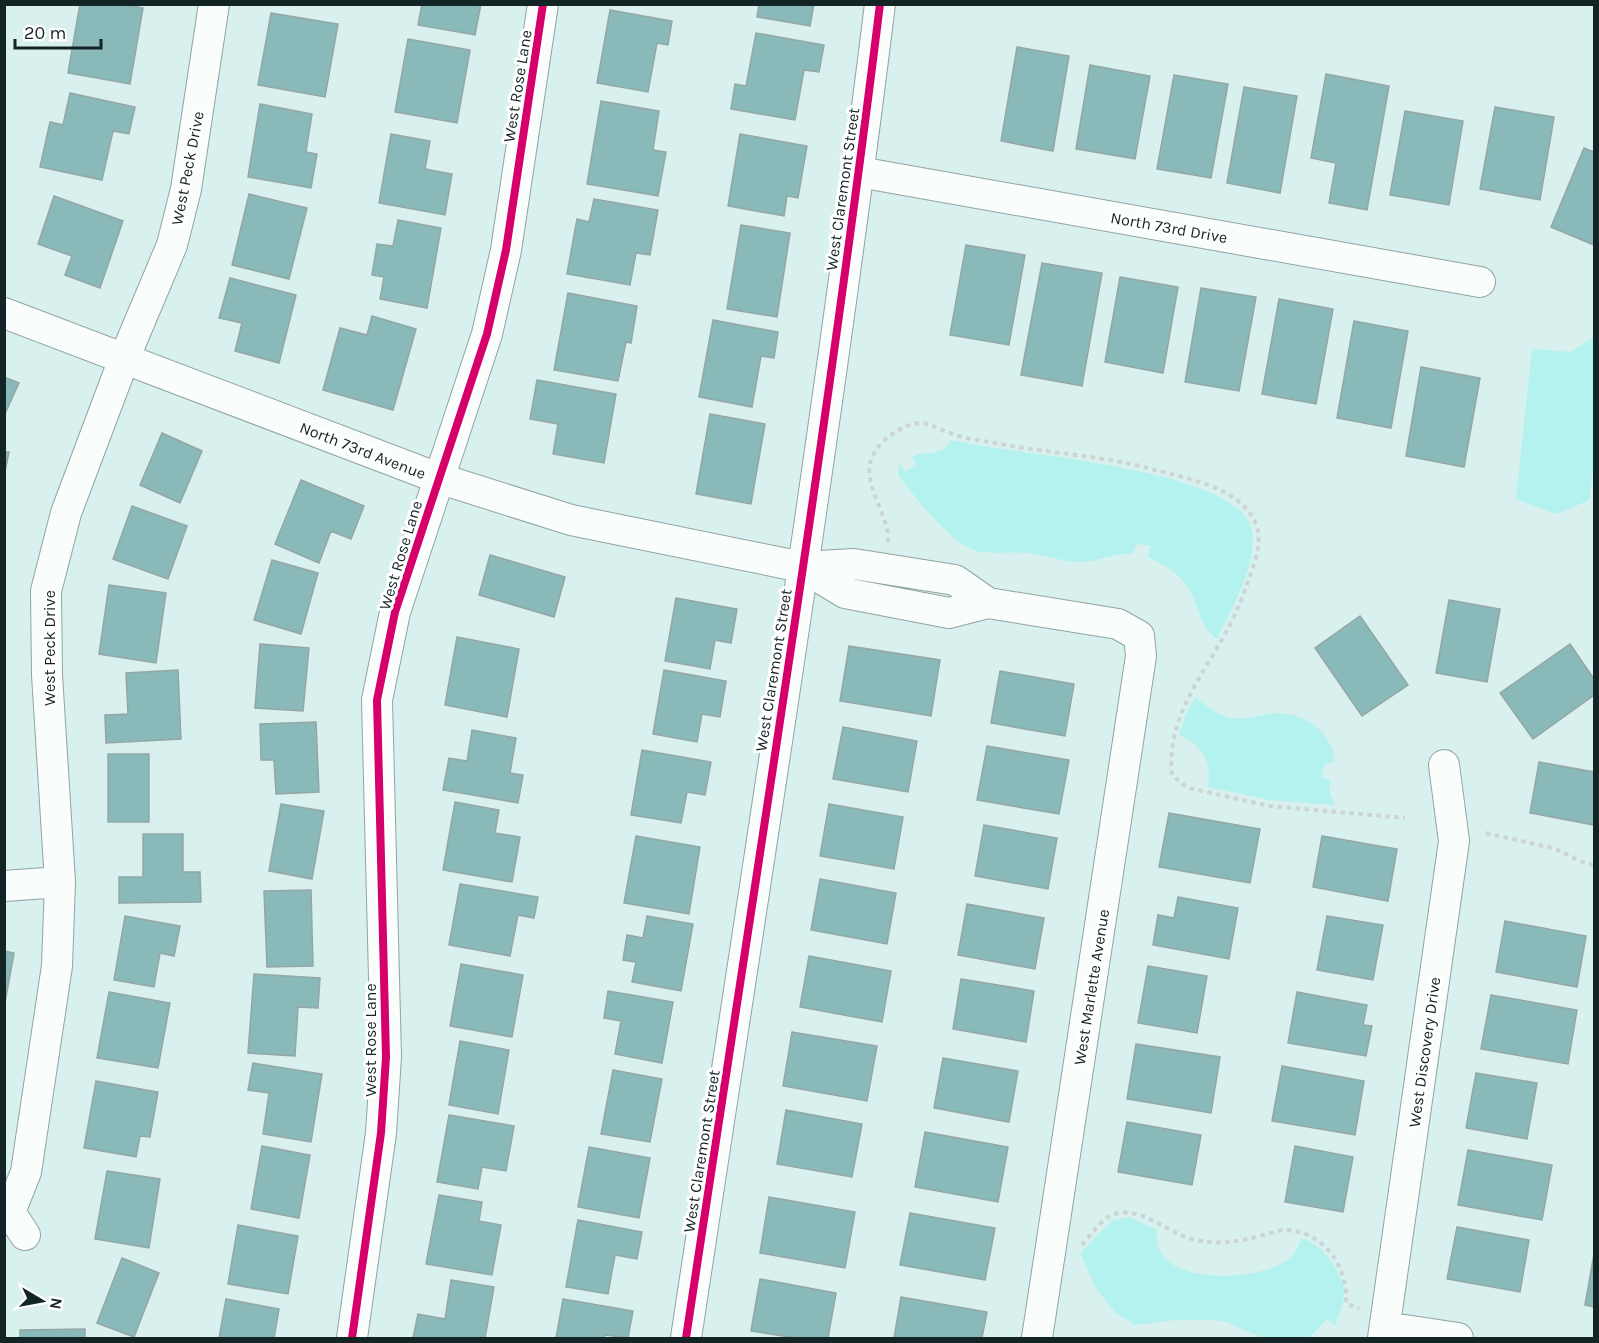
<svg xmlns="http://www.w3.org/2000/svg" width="1599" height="1343" viewBox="0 0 1599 1343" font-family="Karla,sans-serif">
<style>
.green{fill:#b3f2ef}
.building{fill:#89b9b8;stroke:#94a6a5;stroke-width:1.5}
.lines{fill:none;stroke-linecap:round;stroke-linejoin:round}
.street-casing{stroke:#91a4a3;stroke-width:32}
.path{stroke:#cdd4d4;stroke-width:4;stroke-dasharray:4.5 4.5;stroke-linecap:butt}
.street{stroke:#f9fdfc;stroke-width:30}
.cycleway-casing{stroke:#fff;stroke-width:11}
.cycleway{stroke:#d6006c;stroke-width:8}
.labels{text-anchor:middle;stroke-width:6;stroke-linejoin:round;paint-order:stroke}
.street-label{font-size:16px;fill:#132424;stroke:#fff}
</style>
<rect width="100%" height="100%" fill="#d8f0ee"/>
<path class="green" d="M1594 337V466L1589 500 1557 514 1516 499 1532 349 1571 352Z
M951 440C1010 455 1233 467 1251 527 1261 558 1230 612 1217 639 1202 628 1199 610 1192 594 1183 576 1166 565 1148 557L1151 546 1136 544 1133 554C1116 552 1100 561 1083 562 1065 563 1051 556 1033 554 1016 551 999 554 982 552 951 547 917 498 898 475L899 464 905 472 916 465 912 457C926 449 942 459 951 440Z
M1195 697C1207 706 1217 715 1231 718 1244 720 1255 716 1268 714 1300 709 1331 729 1335 761L1325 764 1321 773 1322 777 1331 781 1329 791 1335 805 1270 800 1208 787C1212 760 1203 746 1179 735L1186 714Z
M1129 1217 1157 1230C1148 1289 1267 1284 1293 1255 1297 1250 1299 1244 1302 1238 1325 1246 1353 1282 1341 1308 1339 1314 1337 1319 1335 1326L1327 1319 1309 1338H1264L1223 1321 1208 1320H1176L1135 1325 1115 1312 1097 1290 1080 1253 1113 1220Z"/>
<path class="building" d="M80 4H122L143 8 130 84 68 73Z
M422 4H481L475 35 418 25Z
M759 4H814L810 26 757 17Z
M610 10 672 21 668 45 657 43 648 92 597 83Z
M271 13 338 24 325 97 258 85Z
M756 33 824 45 819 72 804 70 795 120 731 109 735 84 746 86Z
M408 39 470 50 457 123 395 112Z
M1017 47 1069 56 1053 151 1001 141Z
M1090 65 1150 76 1135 159 1076 149Z
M1326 74 1389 86 1367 210 1329 203 1336 163 1311 158Z
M1174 75 1228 84 1211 178 1157 169Z
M1244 87 1297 96 1280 193 1227 183Z
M70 93 135 107 129 134 113 131 102 180 40 167 50 122 63 125Z
M601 101 659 111 653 150 666 152 658 196 587 184Z
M260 104 312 114 306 152 317 154 311 188 248 177Z
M1495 107 1554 117 1540 200 1480 189Z
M1405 111 1463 121 1449 205 1390 195Z
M391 134 430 141 425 169 452 174 445 215 379 203Z
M740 134 807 146 798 198 787 196 784 216 728 206Z
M1584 148 1594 152V245L1551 227Z
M249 194 307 208 289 279 232 265Z
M54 196 123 221 100 288 65 275 72 256 38 244Z
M594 199 658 210 650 255 636 253 630 285 567 274 577 219 589 222Z
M398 220 441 228 427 308 380 299 384 277 372 275 377 244 393 246Z
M741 225 790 233 777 317 727 309Z
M966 245 1025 255 1009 345 950 335Z
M1042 263 1102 273 1082 386 1021 375Z
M1120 277 1178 287 1163 373 1105 362Z
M230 278 296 295 279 363 235 351 242 323 219 318Z
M1201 288 1256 297 1239 391 1185 382Z
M568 293 637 306 631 343 626 342 618 381 554 370Z
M1279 299 1333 309 1316 404 1262 394Z
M372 316 416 329 393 410 323 390 340 328 367 335Z
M713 320 778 332 774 358 761 356 752 407 699 397Z
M1354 321 1408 331 1391 428 1337 418Z
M1421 367 1480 378 1464 467 1406 456Z
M4 377 19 383 4 416Z
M537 380 616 394 604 463 553 454 558 424 530 419Z
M710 414 765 424 751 504 696 494Z
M162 433 202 451 180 503 140 485Z
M4 452H9L4 477Z
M301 480 364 506 351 539 331 531 319 563 275 544Z
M132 506 187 526 168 579 113 559Z
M490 555 565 577 554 617 479 595Z
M272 560 318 573 301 634 254 620Z
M109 585 166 593 156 663 99 654Z
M676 598 737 609 731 643 715 640 710 669 665 661Z
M1449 600 1500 609 1487 682 1436 673Z
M1360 616 1408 685 1362 716 1315 648Z
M457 637 519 649 507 717 445 705Z
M260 644 309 648 303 711 255 708Z
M1570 644 1594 679V695L1533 739 1500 693Z
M849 646 940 660 931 716 840 701Z
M178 670 181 739 106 743 105 715 128 714 126 673Z
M664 670 726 681 720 717 702 714 697 742 653 734Z
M1000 671 1074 684 1065 736 991 723Z
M316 722 319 792 276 794 274 760H261L260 724Z
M843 727 917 741 908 792 833 779Z
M472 730 516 738 510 773 523 775 518 803 443 790 449 758 467 761Z
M987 746 1069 760 1059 814 977 800Z
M642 750 711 762 705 795 687 792 681 823 631 815Z
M108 754H149V822H108Z
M1539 762 1594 772V825L1530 813Z
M455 802 499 810 495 833 520 837 512 882 443 870Z
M281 804 324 811 312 879 269 871Z
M829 804 903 817 894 869 820 856Z
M1169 813 1260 829 1250 883 1159 867Z
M984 825 1057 838 1048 889 975 876Z
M143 834H183V872H200L201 902 119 903V877H143Z
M636 836 700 847 689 914 624 903Z
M1322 836 1397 849 1388 901 1313 887Z
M820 879 896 893 887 944 811 930Z
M460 884 538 897 534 918 518 915 510 956 449 945Z
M311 890 313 966 267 967 264 891Z
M1178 897 1238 908 1229 959 1153 945 1158 915 1174 918Z
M967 904 1044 918 1035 969 958 955Z
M125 916 180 926 174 956 160 953 154 987 114 980Z
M647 916 693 924 681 991 632 982 636 962 623 960 627 935 643 938Z
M1327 916 1383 925 1373 980 1317 970Z
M1505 921 1586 936 1577 987 1496 972Z
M4 951 14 953 4 1008Z
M809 956 891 971 882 1022 800 1007Z
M461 964 523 975 512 1037 450 1026Z
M1148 966 1207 976 1197 1033 1138 1023Z
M254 974 320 978 318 1008 298 1007 295 1056 248 1053Z
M961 979 1034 991 1026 1042 953 1029Z
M608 991 673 1002 662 1063 615 1054 621 1021 604 1018Z
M109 992 170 1003 158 1068 97 1058Z
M1297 992 1367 1005 1363 1025 1372 1026 1366 1056 1288 1043Z
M1491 995 1577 1010 1568 1064 1481 1049Z
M792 1032 877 1046 867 1101 783 1086Z
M460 1041 509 1050 498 1114 449 1105Z
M1136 1044 1220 1057 1211 1113 1127 1099Z
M943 1058 1018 1071 1009 1122 934 1108Z
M253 1063 322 1074 311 1142 263 1134 269 1093 248 1090Z
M1282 1066 1364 1081 1355 1135 1272 1121Z
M613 1070 662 1079 650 1142 601 1134Z
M1476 1073 1537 1083 1527 1139 1466 1128Z
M96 1081 158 1092 150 1137 140 1136 136 1157 84 1148Z
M786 1110 862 1124 852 1177 777 1164Z
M449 1115 514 1126 506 1171 482 1167 478 1189 437 1182Z
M1127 1122 1201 1135 1192 1185 1118 1172Z
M925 1132 1008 1147 998 1202 915 1187Z
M262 1146 310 1155 299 1218 251 1209Z
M1295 1146 1353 1157 1343 1212 1285 1202Z
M589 1147 650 1158 639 1218 578 1207Z
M1468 1150 1552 1165 1542 1220 1458 1205Z
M107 1171 160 1179 149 1248 95 1239Z
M439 1195 482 1202 479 1221 501 1225 492 1275 426 1264Z
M769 1197 855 1212 845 1268 760 1253Z
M910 1213 995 1228 985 1280 900 1265Z
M578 1220 642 1232 637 1259 615 1255 608 1294 566 1287Z
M238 1225 298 1236 288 1294 228 1284Z
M1457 1227 1529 1240 1520 1292 1447 1279Z
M1594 1254V1307L1585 1305Z
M122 1258 159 1273 134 1337 97 1323Z
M760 1279 836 1293 828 1338H796L751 1331Z
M451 1280 494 1287 485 1338H413L418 1314 445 1319Z
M901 1297 987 1312 982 1338H894Z
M226 1299 279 1309 274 1338H219Z
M563 1299 633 1311 628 1338 605 1335 604 1338H556Z
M85 1329V1338H20V1330Z"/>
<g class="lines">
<g class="street-casing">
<path id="street" d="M859 172 1480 282
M4 313 438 478 571 520 802 567 854 564 955 580 988 603
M802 567 845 593 949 613 988 603 1118 624 1139 636 1141 656 1037 1338
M4 886 60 882
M10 1212 26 1172 57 966 60 882 47 675 46 591 66 513 124 359 172 245 186 189 214 4
M10 1212 25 1235
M1385 1327 1458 1338
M352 1338 381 1133 386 1057 377 700 395 612 487 334 506 250 543 4
M686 1338C753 894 825 450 880 4
M1383 1338 1454 841 1444 765"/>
</g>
<path class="path" d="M888 542C890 513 859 484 873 455 880 440 903 424 920 423 930 423 940 430 950 433 962 438 976 440 989 442 1044 453 1101 455 1155 470 1189 479 1244 488 1257 527 1262 543 1255 561 1250 576 1243 596 1236 615 1225 634 1200 679 1166 721 1172 775L1188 788 1270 806 1405 818
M1486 833 1556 849 1580 861 1594 865
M1082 1245C1092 1234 1103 1215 1119 1213 1146 1209 1170 1235 1196 1240 1218 1245 1238 1242 1259 1236 1268 1234 1278 1230 1286 1230 1325 1232 1348 1267 1346 1303L1359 1309"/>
<use href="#street" class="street"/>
<g class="cycleway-casing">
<path id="cycleway" d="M352 1338 381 1133 386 1057 377 700 395 612 487 334 506 250 543 4
M686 1338C753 894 825 450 880 4"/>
</g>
<use href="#cycleway" class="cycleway"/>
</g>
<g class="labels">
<g class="street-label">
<text transform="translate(517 86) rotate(-81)" y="6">West Rose Lane</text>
<text transform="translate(187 168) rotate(-79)" y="6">West Peck Drive</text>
<text transform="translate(842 189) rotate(-82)" y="6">West Claremont Street</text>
<text transform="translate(1169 227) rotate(10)" y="6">North 73rd Drive</text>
<text transform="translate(363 450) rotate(21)" y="6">North 73rd Avenue</text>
<text transform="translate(400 555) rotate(-73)" y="6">West Rose Lane</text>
<text transform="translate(49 648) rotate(-90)" y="6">West Peck Drive</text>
<text transform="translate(773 670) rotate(-81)" y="6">West Claremont Street</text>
<text transform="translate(1091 987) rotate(-81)" y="6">West Marlette Avenue</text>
<text transform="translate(370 1040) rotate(-90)" y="6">West Rose Lane</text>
<text transform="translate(1424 1052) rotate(-82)" y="6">West Discovery Drive</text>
<text transform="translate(701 1151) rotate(-81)" y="6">West Claremont Street</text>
</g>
</g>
<rect width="1599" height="1343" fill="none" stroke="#132424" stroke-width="12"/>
<g transform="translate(42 1301) rotate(100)" stroke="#ffffff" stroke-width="4.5" paint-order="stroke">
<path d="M0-4.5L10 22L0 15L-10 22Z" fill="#132424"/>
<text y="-9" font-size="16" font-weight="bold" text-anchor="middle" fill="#132424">N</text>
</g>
<path d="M15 39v9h86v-9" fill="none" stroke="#132424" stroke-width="3"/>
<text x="24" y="39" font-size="18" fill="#132424" stroke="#ffffff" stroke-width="4.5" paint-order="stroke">20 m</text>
</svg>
